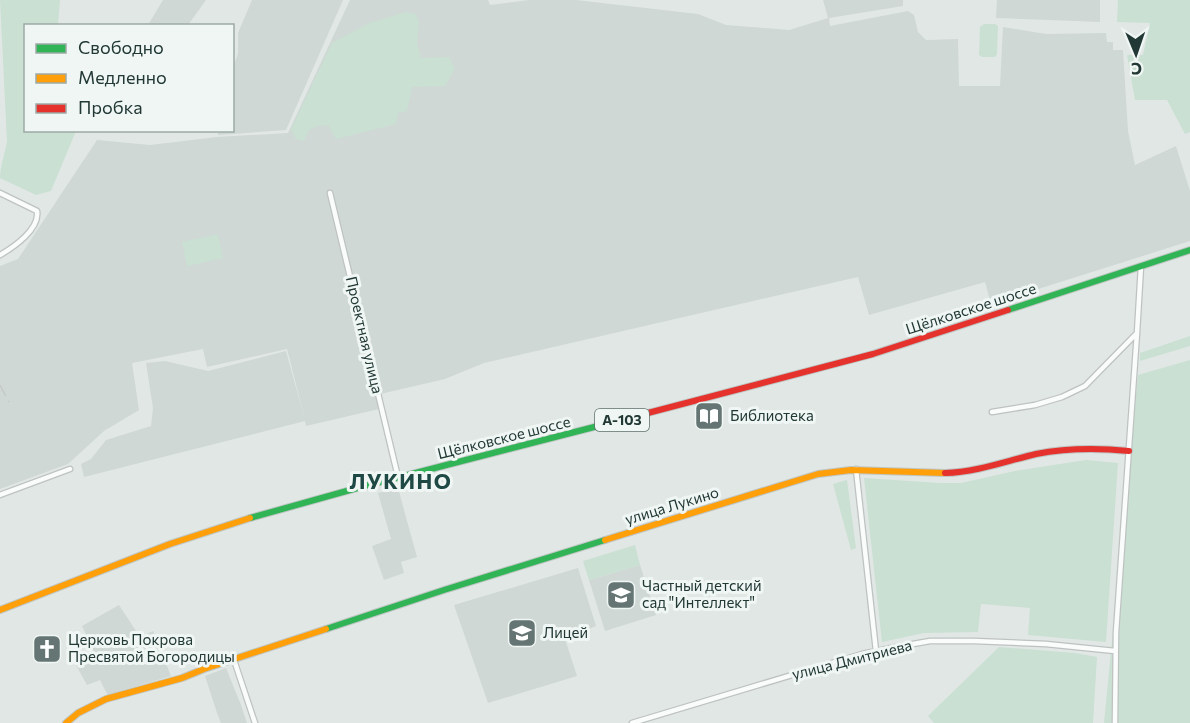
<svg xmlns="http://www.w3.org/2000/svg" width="1190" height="723" viewBox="0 0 1190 723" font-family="Commissioner,sans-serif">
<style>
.built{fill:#cfd8d5}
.green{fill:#cae0d3}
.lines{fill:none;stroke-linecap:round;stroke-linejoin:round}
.street-casing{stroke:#bec3c2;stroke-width:7}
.fast-casing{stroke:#bec5c3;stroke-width:8}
.slow-casing{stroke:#bec5c3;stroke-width:8}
.jam-casing{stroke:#bec5c3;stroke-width:8}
.street{stroke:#fafbfb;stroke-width:4.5}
.fast{stroke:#30b455;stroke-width:6}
.slow{stroke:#ff9f0a;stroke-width:6}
.jam{stroke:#e5322d;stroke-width:6}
.rail{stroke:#c5c9c8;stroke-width:1.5;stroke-dasharray:12 6;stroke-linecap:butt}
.labels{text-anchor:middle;stroke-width:6;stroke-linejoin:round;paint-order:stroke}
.shield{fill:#eff6f3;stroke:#5f716e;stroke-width:1.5}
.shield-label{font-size:14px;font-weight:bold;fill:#213835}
.street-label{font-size:15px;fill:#213835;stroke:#eff6f3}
.poi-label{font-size:15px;fill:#213835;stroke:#eff6f3;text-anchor:start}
.district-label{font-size:21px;font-weight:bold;letter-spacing:1.5px;fill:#1e4944;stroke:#eff6f3}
</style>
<rect width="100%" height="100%" fill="#e1e7e5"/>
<path class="built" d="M163 0H206L188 25H148Z
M252 0H343L286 130 218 135V131L232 130 233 67 238 54V33Z
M350 0H488L490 5 529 0H576L698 14 726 25 789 30 828 18 823 0H903V6L829 18 830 26 908 11 914 15 918 32 926 40 958 39 959 86H1000L1003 27 1046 34 1106 33 1107 42H1113V50H1123L1128 131 1135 165 1176 146 1190 191V241L991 304 985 282 869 315 858 277 484 363 445 379 376 395 379 409 306 426 305 421 84 477 81 464 91 459 106 440 151 426 153 408 146 363 165 361 208 371 286 351 305 420 287 349 207 367 203 349 132 363 139 410 104 431 68 464 0 489V266L18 259 97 140 150 145 217 137 288 133Z
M997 0H1100V22L996 18Z
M398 488 417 557 401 562 404 573 384 580 372 546 391 539 378 493Z
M640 565 656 615 605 631 589 580Z
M578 568 596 626 565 639 577 676 488 703 454 605Z
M119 605 140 637 153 631 171 676 124 690 108 696 100 680 87 685 76 665 95 654 82 626Z
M226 668 241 705 247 723H221L217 713 205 676Z"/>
<path class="green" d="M0 0H60L58 25 26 26V130L76 131 51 191 36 195 0 178C0 166 5 154 7 141Z
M1118 0H1190V132L1185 134 1167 100H1135L1127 55H1143L1150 23 1117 22Z
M406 12 416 14 419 23 417 43 421 58 449 57 455 69 445 86 412 87 407 111 398 113 396 124 336 139 329 126 320 125 309 130 304 141 296 139 291 129 332 43 369 23Z
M984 24H995L998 26 997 54 995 57H982L979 55 980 27Z
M218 234 223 258 187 266 182 242Z
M1190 336V346L1140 361V353Z
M1190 360V723H1104L1138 375Z
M1086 460 1118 463 1106 642 1028 635 1030 608 981 604 978 632 924 633 882 642 864 478 940 483H961L1015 471Z
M847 480 856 548 851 550 833 484Z
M635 545 640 565 589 580 583 561Z
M999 647 1075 653 1097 657 1093 723H934L928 716Z"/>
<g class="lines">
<g class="street-casing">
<path id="street" d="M0 193 37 211C40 229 14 247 0 255
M330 193 398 477
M992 412 1035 405 1062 397 1085 386 1137 333
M856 469 876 651
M0 495 70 469
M234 660 255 723
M632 723 862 654 896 647 930 641H974L1046 644 1115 651
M1115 723 1116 632 1137 333 1141 266"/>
</g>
<g class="fast-casing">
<path id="fast" d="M1008 310 1190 250
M250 518 361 487 602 425
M326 629 444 590 605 540"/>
</g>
<g class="slow-casing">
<path id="slow" d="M605 540 818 474 851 470 945 473
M0 610 170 544 250 518
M66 723 78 713 106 699 182 678 204 669 326 629"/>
</g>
<g class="jam-casing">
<path id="jam" d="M602 425 873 354 1008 310
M945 473C977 472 1006 461 1036 454 1067 448 1098 448 1129 451"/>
</g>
<use href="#street" class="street"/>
<use href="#fast" class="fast"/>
<use href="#slow" class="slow"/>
<use href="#jam" class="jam"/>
<path class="rail" d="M0 385 9 402"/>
</g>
<defs>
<g id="library-square" transform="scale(1.5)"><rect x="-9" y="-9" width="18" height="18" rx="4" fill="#647573" stroke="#eff6f3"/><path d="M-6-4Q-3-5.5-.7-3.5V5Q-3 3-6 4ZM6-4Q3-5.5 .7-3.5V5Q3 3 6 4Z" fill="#fff"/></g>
<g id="school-square" transform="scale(1.5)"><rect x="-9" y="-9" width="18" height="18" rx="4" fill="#647573" stroke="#eff6f3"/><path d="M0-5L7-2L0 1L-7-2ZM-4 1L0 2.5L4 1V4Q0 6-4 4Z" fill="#fff"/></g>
<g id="church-square" transform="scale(1.5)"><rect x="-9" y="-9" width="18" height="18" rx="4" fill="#647573" stroke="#eff6f3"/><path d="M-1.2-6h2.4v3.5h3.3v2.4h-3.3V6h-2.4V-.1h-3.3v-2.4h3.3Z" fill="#fff"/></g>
</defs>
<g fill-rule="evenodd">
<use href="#library-square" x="709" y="416"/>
<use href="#school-square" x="621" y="595"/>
<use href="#school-square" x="522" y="633"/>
<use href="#church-square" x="47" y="649"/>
</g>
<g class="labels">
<rect class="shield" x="595" y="409" width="54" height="22" rx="4.5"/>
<g class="shield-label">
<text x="622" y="425">А-103</text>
</g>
<g class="street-label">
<text transform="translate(971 309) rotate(-18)" y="5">Щёлковское шоссе</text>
<text transform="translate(364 335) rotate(77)" y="5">Проектная улица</text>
<text transform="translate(504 438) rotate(-14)" y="5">Щёлковское шоссе</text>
<text transform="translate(672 506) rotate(-17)" y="5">улица Лукино</text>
<text transform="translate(852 660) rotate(-14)" y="5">улица Дмитриева</text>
</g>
<g class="poi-label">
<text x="730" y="421">Библиотека</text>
<text x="642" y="591">Частный детский<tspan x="642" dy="17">сад "Интеллект"</tspan></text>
<text x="543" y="638">Лицей</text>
<text x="68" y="645">Церковь Покрова<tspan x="68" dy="17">Пресвятой Богородицы</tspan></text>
</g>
<g class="district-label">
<text x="401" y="489">ЛУКИНО</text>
</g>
</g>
<rect x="24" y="24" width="210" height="108" fill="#eff6f3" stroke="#9daaa7" stroke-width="1.5"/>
<rect x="36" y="44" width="30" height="9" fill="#30b455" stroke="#9daaa7" stroke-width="1.5"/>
<text x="78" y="54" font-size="18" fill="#213835">Свободно</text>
<rect x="36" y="74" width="30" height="9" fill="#ff9f0a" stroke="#9daaa7" stroke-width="1.5"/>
<text x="78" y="84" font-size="18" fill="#213835">Медленно</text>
<rect x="36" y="104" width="30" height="9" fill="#e5322d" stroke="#9daaa7" stroke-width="1.5"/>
<text x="78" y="114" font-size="18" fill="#213835">Пробка</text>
<g transform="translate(1136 54) rotate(178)" stroke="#eff6f3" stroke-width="4.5" paint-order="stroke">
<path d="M0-4.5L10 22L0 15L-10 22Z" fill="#213835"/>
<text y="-9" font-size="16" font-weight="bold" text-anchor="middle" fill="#213835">С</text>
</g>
</svg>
